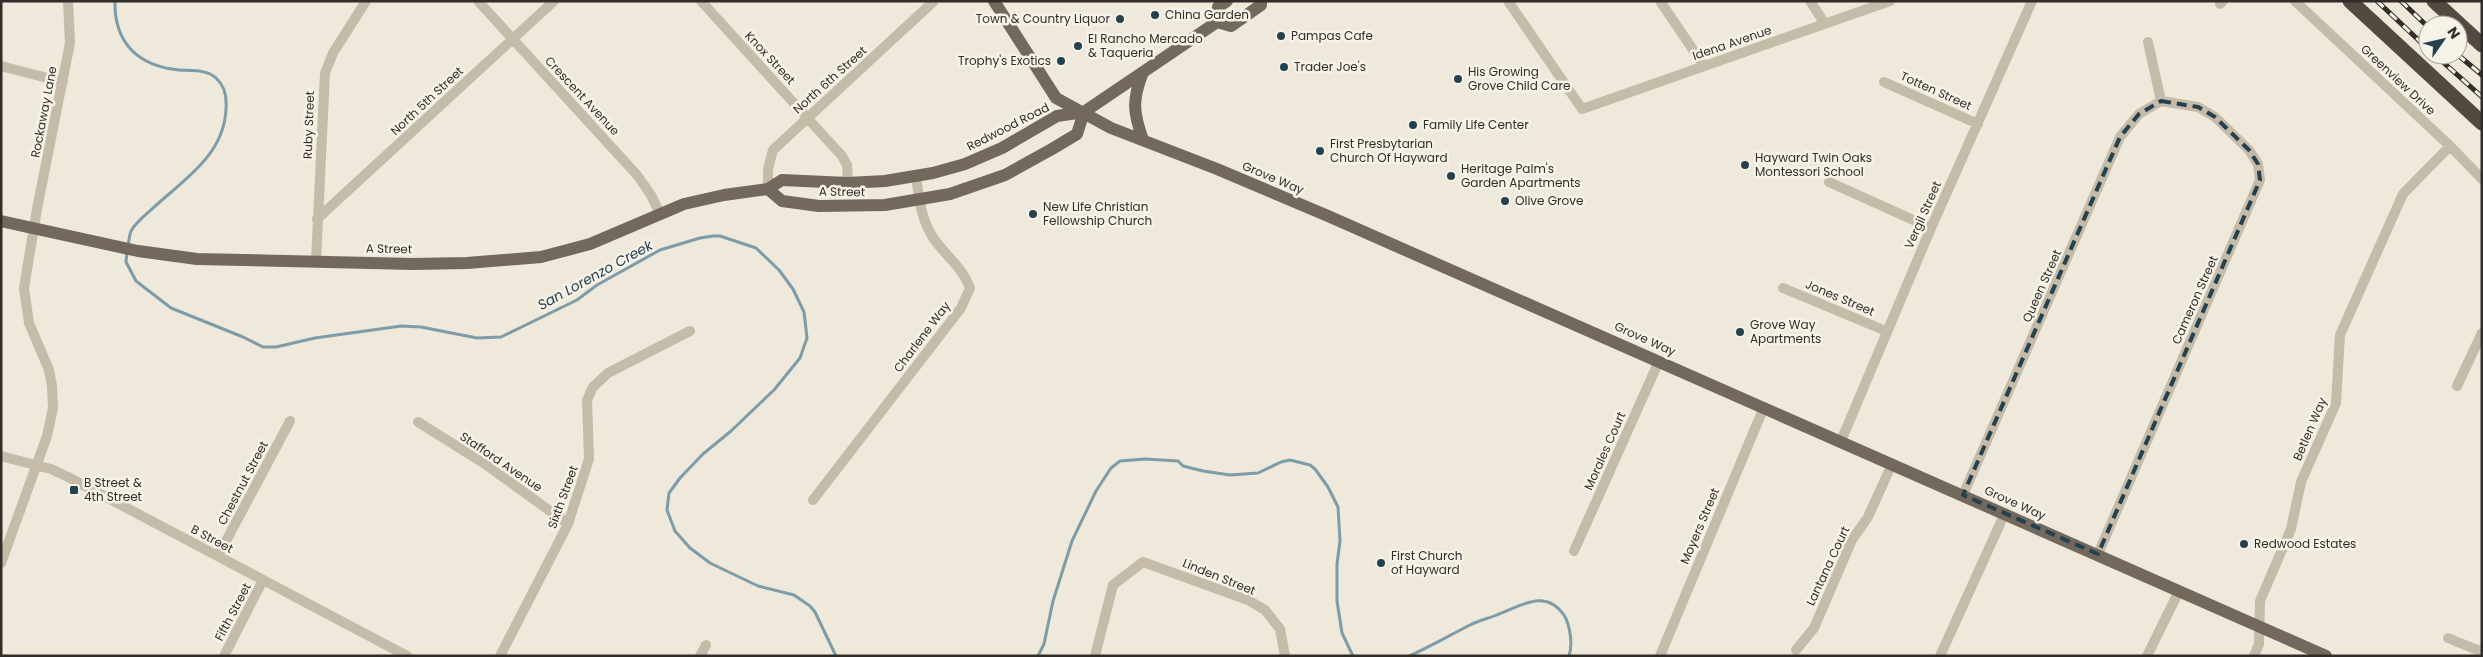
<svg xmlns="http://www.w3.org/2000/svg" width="2483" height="657" viewBox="0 0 2483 657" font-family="Poppins,sans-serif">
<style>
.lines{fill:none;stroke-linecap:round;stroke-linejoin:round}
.stream{stroke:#7e9ca7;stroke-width:3}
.minor{stroke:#c4bba9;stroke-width:10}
.major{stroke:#72685b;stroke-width:12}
.highway{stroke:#524a40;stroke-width:15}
.rail-casing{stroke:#322d28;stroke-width:5}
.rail{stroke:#f6f2e7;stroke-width:3;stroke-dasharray:9;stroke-linecap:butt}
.marked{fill:none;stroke:#23414e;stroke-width:4;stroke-dasharray:10 6;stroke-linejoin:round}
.poi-dot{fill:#23414e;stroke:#f6f2e7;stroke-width:2}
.labels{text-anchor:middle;stroke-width:5;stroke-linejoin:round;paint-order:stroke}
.poi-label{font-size:12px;fill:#322d28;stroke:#f6f2e7;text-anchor:start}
.street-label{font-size:12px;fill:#322d28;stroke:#f6f2e7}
.water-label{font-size:14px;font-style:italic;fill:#23414e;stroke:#f6f2e7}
</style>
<rect width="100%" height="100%" fill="#eee9db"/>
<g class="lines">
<path class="stream" d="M115 1C114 43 138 66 179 70 191 71 206 69 216 78 225 86 227 97 226 109 224 156 183 180 152 209 145 215 135 223 131 231 129 236 129 241 128 246
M127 252 126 262 136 281 171 308 243 337 263 347H276L315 338 401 326 421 327 477 338 501 337 577 300 597 285 660 250 700 238 713 236H720L756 248 779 270 793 289 804 312 807 338 800 358 774 390 731 431 703 454 680 478 669 493 667 510 675 531 690 548 710 563 758 586 794 595 810 606 815 612 836 656
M1038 656 1044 644 1053 601 1072 541 1096 491 1111 468 1120 461 1145 459 1178 461 1183 466 1203 471 1230 475 1258 473 1281 462 1290 460 1310 465 1315 469 1328 487 1338 507 1340 541 1337 564V601L1342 633 1353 656
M1409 656C1430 647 1450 635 1470 625 1480 620 1490 618 1499 614 1521 606 1545 588 1564 615 1570 625 1573 644 1569 656"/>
<path class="minor" d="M478 1 637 175 651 195 660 214
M701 1 842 156 847 165 848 183
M1508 1 1582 109 1890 1
M1660 1 1704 66
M1810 1 1825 24
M2295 1 2450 146 2482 179
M2220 4 2223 1
M2148 42 2161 101
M1 66 63 82
M1884 82 1978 124
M1829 182 1931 228
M768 189V169L773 150 934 1
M317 219 554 1
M316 261 325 73 333 53 366 1
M1783 288 1886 331
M2457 386 2482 333
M418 422 485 464 568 524
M1841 441 1931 228 2032 1
M1 456 51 469 68 477 407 656
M1963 495 2120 137 2139 114 2161 101
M813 500 961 308 970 288C963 268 946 256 934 239 921 220 919 198 916 176
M1574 551 1659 361
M2098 554 2260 180 2258 164 2249 150 2215 117 2198 107 2161 101
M218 556 290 421
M1 563 47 436 53 408 52 386 49 370 29 323 24 288 37 209 70 43 68 1
M2448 638 2482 652
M1796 650 1814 628 1852 540 1868 517 1892 464
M224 656 263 580
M500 656 568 524 589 459 587 400 593 387 608 373 690 331
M700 656 706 645
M1095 656 1113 585 1143 562 1248 600 1265 610 1280 629 1285 656
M1660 656 1764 407
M1940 656 2005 513
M2147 656 2179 591
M2254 656 2259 644 2260 601 2291 529 2301 482 2336 403 2340 335 2403 194 2450 146"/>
<path class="major" d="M994 1 1056 98 1111 128 1217 169 1328 216 2326 656
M1217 22 1218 7 1227 1
M1143 72C1132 100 1133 112 1143 140
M768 189 782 201 819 206 885 205 950 194 1005 175 1052 149 1077 134 1084 112
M1 221 138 251 197 259 413 264 467 263 541 257 590 244 684 204 724 195 768 189 782 180 848 183 885 181 933 173 965 164 1002 148 1057 116 1084 112 1217 22 1231 26 1261 5V1"/>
<path class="highway" d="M2350 1 2482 123
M2434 1 2482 45"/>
<g class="rail-casing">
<path id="rail" d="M2377 1 2428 49
M2401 1 2428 27
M2435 55 2482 97
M2458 55 2482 75"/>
</g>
<use href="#rail" class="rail"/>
</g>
<path class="marked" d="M2161 101 2198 107 2215 117 2249 150 2258 164 2260 180 2098 554 1963 495 2120 137 2139 114Z"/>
<g class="poi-dot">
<circle cx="1155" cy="15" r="5"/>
<circle cx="1120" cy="19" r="5"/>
<circle cx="1281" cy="36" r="5"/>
<circle cx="1078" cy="46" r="5"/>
<circle cx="1061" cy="61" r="5"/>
<circle cx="1284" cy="67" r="5"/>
<circle cx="1458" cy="79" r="5"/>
<circle cx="1413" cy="125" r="5"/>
<circle cx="1320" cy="151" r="5"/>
<circle cx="1745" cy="165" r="5"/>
<circle cx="1451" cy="176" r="5"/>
<circle cx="1505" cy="201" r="5"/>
<circle cx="1033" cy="214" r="5"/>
<circle cx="1740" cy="332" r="5"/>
<rect x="69" y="485" width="10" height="10" rx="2.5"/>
<circle cx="2244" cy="544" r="5"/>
<circle cx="1381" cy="563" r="5"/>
</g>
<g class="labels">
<g class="poi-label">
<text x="1165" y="19">China Garden</text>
<text x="1110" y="23" text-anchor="end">Town &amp; Country Liquor</text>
<text x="1291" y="40">Pampas Cafe</text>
<text x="1088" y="43">El Rancho Mercado<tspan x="1088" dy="14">&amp; Taqueria</tspan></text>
<text x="1051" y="65" text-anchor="end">Trophy's Exotics</text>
<text x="1294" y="71">Trader Joe's</text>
<text x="1468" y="76">His Growing<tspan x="1468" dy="14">Grove Child Care</tspan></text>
<text x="1423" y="129">Family Life Center</text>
<text x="1330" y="148">First Presbytarian<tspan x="1330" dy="14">Church Of Hayward</tspan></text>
<text x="1755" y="162">Hayward Twin Oaks<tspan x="1755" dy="14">Montessori School</tspan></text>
<text x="1461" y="173">Heritage Palm's<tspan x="1461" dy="14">Garden Apartments</tspan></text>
<text x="1515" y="205">Olive Grove</text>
<text x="1043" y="211">New Life Christian<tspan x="1043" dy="14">Fellowship Church</tspan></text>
<text x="1750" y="329">Grove Way<tspan x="1750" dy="14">Apartments</tspan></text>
<text x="84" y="487">B Street &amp;<tspan x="84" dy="14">4th Street</tspan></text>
<text x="2254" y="548">Redwood Estates</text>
<text x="1391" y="560">First Church<tspan x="1391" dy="14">of Hayward</tspan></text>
</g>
<g class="street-label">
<text transform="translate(1732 43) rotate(-19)" y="4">Idena Avenue</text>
<text transform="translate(770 58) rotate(47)" y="4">Knox Street</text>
<text transform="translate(830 80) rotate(-42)" y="4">North 6th Street</text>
<text transform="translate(2398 80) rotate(43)" y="4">Greenview Drive</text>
<text transform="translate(1936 91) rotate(24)" y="4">Totten Street</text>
<text transform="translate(582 96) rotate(47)" y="4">Crescent Avenue</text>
<text transform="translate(427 101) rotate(-43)" y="4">North 5th Street</text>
<text transform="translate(44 112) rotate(-79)" y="4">Rockaway Lane</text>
<text transform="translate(309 125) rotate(-88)" y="4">Ruby Street</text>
<text transform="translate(1008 127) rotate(-27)" y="4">Redwood Road</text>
<text transform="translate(1273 178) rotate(23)" y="4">Grove Way</text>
<text transform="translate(842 192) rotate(1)" y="4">A Street</text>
<text transform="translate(1923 215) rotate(-66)" y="4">Vergil Street</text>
<text transform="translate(389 249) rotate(1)" y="4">A Street</text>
<text transform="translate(2042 286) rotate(-66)" y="4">Queen Street</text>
<text transform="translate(1840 298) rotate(23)" y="4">Jones Street</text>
<text transform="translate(2195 300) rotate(-66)" y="4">Cameron Street</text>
<text transform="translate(922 337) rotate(-53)" y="4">Charlene Way</text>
<text transform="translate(1645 339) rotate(24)" y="4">Grove Way</text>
<text transform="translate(2310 429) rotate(-67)" y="4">Betlen Way</text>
<text transform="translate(1605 451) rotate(-66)" y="4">Morales Court</text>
<text transform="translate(501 462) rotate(34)" y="4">Stafford Avenue</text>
<text transform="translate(243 483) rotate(-62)" y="4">Chestnut Street</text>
<text transform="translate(563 497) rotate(-70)" y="4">Sixth Street</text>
<text transform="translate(2015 503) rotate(24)" y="4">Grove Way</text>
<text transform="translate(1700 526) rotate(-67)" y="4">Moyers Street</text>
<text transform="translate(212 539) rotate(28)" y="4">B Street</text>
<text transform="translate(1828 566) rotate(-65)" y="4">Lantana Court</text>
<text transform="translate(1219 577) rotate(22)" y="4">Linden Street</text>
<text transform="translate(233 612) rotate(-62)" y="4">Fifth Street</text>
</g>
<g class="water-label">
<text transform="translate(595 275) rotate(-29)" y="5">San Lorenzo Creek</text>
</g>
</g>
<rect width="2483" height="657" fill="none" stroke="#322d28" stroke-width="5"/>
<g transform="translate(2443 40) rotate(56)"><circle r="24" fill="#f6f2e7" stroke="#a8a39b"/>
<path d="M0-4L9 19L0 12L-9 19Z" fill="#23414e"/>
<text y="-8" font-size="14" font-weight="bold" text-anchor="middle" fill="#322d28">N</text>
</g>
</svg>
